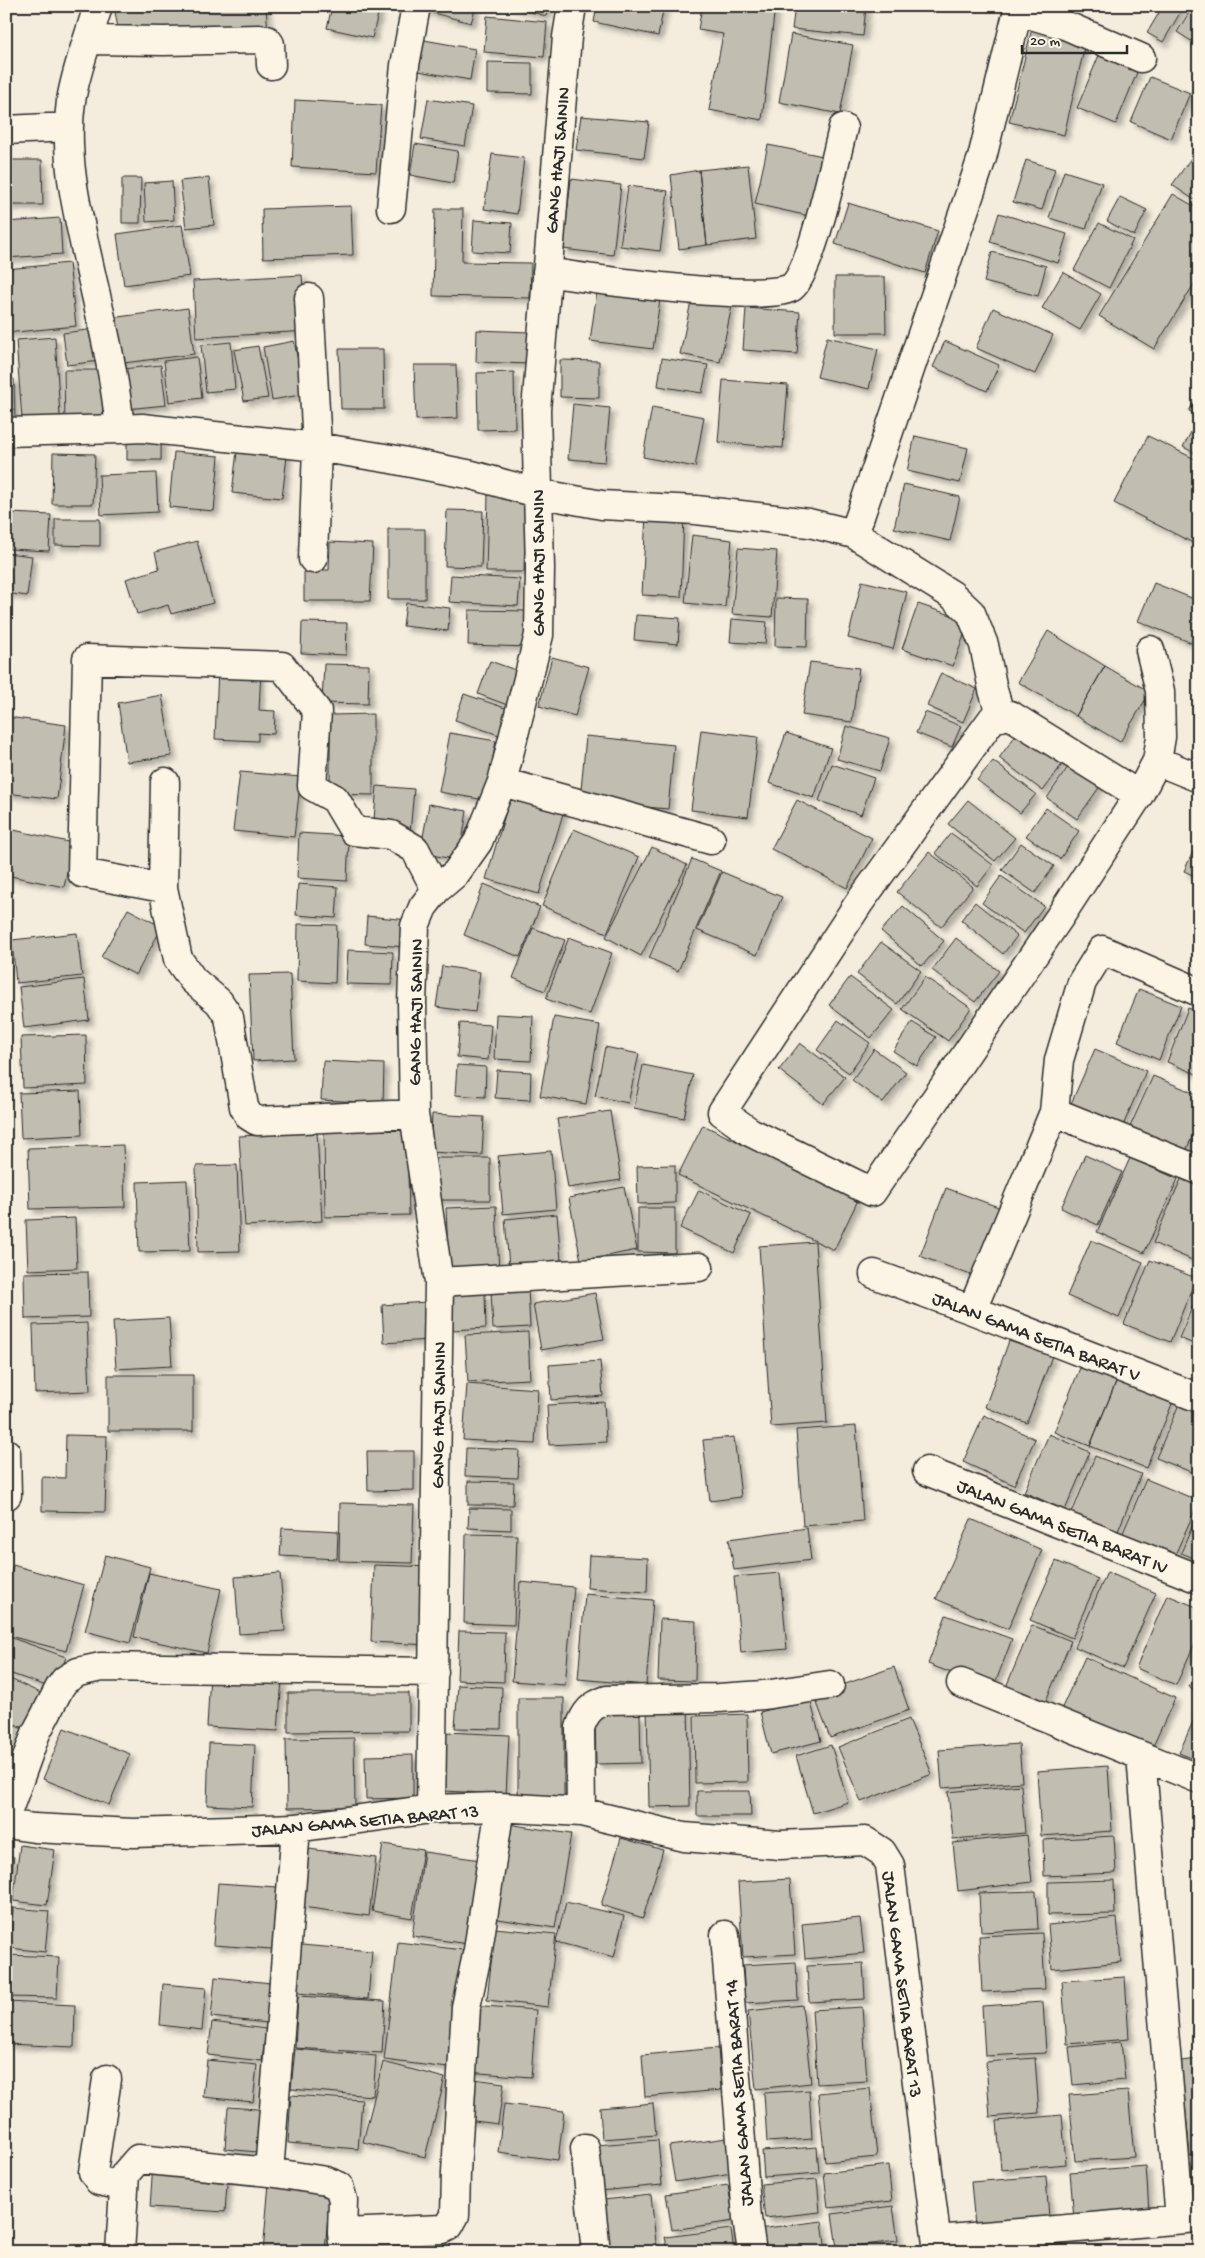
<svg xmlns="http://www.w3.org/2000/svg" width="1205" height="2258" viewBox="0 0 1205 2258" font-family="'Gochi Hand',sans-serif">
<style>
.building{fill:#c2bdb1;stroke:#2b2b2b;filter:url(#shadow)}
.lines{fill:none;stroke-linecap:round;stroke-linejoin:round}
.minor-casing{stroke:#2b2b2b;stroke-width:31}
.minor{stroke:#fcf5e5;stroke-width:28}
.labels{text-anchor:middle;stroke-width:4;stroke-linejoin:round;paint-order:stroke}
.street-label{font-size:19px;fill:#2b2b2b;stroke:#fcf5e5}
</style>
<defs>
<filter id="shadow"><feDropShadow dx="4.5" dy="4.5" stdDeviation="2.5" flood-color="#0004"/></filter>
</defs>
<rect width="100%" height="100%" fill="#f4edde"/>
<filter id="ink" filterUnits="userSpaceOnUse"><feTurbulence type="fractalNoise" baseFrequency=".02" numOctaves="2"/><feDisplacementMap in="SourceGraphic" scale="10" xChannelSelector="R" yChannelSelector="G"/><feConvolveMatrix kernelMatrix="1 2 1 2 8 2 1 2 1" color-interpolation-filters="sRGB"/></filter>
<g filter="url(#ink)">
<path class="building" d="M114 6H266L268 34H119Z
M332 6H380L372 38 327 28Z
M423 6H476L471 23 422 10Z
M510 6H549L546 16Z
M597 6H664L658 36 594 22Z
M702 6H775L762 120 709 110 723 34 698 30Z
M795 6H866L863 36 792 29Z
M1163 6H1184L1163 42 1147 33Z
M1193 6H1199V46L1177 32Z
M487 16 547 22 544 57 484 52Z
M1032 28 1086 41 1064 135 1009 122Z
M791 34 853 45 840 114 779 102Z
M424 40 475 49 470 80 418 71Z
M1099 55 1138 70 1116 124 1077 108Z
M487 62 532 63V94L487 93Z
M1150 77 1190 93 1171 139 1131 122Z
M428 99 472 106 465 146 421 139Z
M295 100 381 105 376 172 292 167Z
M581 116 649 122 644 158 576 150Z
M415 144 458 151 453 183 410 175Z
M768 145 828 157 818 218 755 204Z
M1199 147V203L1172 185Z
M492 154 524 158 517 214 484 209Z
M6 160H42L43 205H6Z
M1026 160 1055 169 1042 210 1013 202Z
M748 165 756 239 707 245 699 170Z
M699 170 707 245 679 249 671 175Z
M1064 171 1102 183 1086 229 1049 218Z
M122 178H141L140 223H122Z
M209 178 214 225 186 228 180 181Z
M571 179 621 185 613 255 563 249Z
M172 181 174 220 146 222 144 183Z
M628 186 668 191 660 251 620 246Z
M1173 194 1199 209V276L1154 349 1099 316Z
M1120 197 1147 210 1134 236 1107 221Z
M848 203 938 231 925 273 835 244Z
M351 206 353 255 263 258 262 209Z
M435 209H463L462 262 531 263 530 298 433 296Z
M999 213 1067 234 1058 263 990 242Z
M60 218 62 254 6 258V222Z
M474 220 512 223 510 253 472 251Z
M1099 223 1133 240 1109 288 1074 270Z
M182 225 190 276 124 285 117 234Z
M992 252 1046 266 1038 296 984 282Z
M69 263 76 326 6 333V269Z
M1063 272 1101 294 1080 330 1042 308Z
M302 275 306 331 196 338 193 281Z
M835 277H885L886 333H835Z
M597 291 660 299 653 349 590 341Z
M693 292 733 301 720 362 680 354Z
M188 308 194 354 116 364 110 318Z
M746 308 800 312 797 354 743 350Z
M993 308 1053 335 1035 374 976 348Z
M95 329 99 361 67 365 63 333Z
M477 330 529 332V364L476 362Z
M55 337 60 416 22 419 16 340Z
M827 337 878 349 869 389 817 377Z
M294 341 305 394 272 400 263 347Z
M945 341 999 365 987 391 933 367Z
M231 342 235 389 206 392 201 345Z
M258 346 268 398 244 401 234 350Z
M339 349H383L384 409H341Z
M197 357 202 398 169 402 164 361Z
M662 358 708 365 702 393 658 386Z
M560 360 599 361V398L560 397Z
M161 365 166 405 126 409 122 369Z
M414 365H456L458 418 416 420Z
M64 370H102L103 427 65 428Z
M514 372 515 429 478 430 477 373Z
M6 379H14L15 422 6 423Z
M723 380 788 385 783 448 718 442Z
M1199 394V416L1189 411Z
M573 404 610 408 605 462 568 459Z
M652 407 704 417 695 467 643 457Z
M1197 421 1199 422V455L1183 447Z
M915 436 968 448 960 483 907 471Z
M1148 436 1199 461V546L1114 503Z
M127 437H161V460H127Z
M238 443 288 448 282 498 232 493Z
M174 452 219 456 214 511 169 507Z
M53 453 95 454 93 504H52Z
M156 473 158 512 101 515 99 475Z
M904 484 960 497 950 541 894 528Z
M488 494 526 495 524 572H486Z
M447 510 483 511 481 567 445 566Z
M11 513 51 515 49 551 9 549Z
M646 513 684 515 681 597 642 595Z
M55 519H100V546L55 545Z
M388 529H425V599H388Z
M692 535 732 540 725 607 685 603Z
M197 541 213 603 171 614 168 605 137 614 126 579 159 569 155 552Z
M330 542 373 544 370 601H304V570H329Z
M738 548 777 551 772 617 732 614Z
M6 553 32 556 27 596 6 593Z
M451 575 520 579 518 606 449 602Z
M862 581 907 592 893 649 848 638Z
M1154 583 1199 601V646L1138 621Z
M776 598 808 599 807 647 775 646Z
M406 603 450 608 448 631 403 626Z
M918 604 969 621 953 666 902 649Z
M469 610 531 611 529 647 468 645Z
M636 615 680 618 678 644 634 640Z
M732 619 767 622 765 644 730 642Z
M302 622 347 623 346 655 301 653Z
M1048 631 1105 666 1076 716 1018 682Z
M552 657 589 667 575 716 539 706Z
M490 661 521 672 510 706 478 694Z
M810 662 859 668 852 722 802 715Z
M324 664 369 665 368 704 322 703Z
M1105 666 1150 692 1120 742 1076 716Z
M218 668 261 670 259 710 275 711 274 734 258 733V741L215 739Z
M941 673 977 689 963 722 927 706Z
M464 694 514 711 505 737 455 720Z
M162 695 172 756 127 762 118 703Z
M925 712 961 726 952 747 916 733Z
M373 714V795L330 794V715Z
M8 717 66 725 57 799 6 793Z
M1024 724 1068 756 1043 791 999 758Z
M846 726 890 738 880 771 837 759Z
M701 730 758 737 748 817 691 810Z
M450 733 496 741 485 800 439 792Z
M786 733 831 748 814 798 769 783Z
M586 736 674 745 668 809 580 801Z
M1074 758 1105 779 1077 819 1047 798Z
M993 761 1036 794 1020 813 977 780Z
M832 764 874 778 861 815 819 801Z
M240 772 301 777 294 837 233 831Z
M377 786 414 789 410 833 373 830Z
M512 791 565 807 539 894 486 879Z
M797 800 872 838 847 888 771 849Z
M968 800 1015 838 995 861 948 824Z
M429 804 467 811 459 860 420 853Z
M1046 808 1079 831 1060 859 1026 836Z
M9 829 73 843 64 887 6 875V843Z
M574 829 639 857 607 933 542 906Z
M299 833 349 836 347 881 297 878Z
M951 833 993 865 977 886 935 853Z
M1199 839V878L1184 871Z
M1021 843 1054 866 1035 893 1002 870Z
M652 847 687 865 641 956 606 937Z
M929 852 973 887 941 927 897 892Z
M692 859 721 871 678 971 649 958Z
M722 872 782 897 757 955 697 930Z
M1001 876 1044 906 1024 933 982 903Z
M298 884 338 887 336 918 296 915Z
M484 884 540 907 520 957 464 935Z
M975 902 1017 936 1003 954 961 920Z
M903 906 944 941 922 966 881 931Z
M128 909 162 927 136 975 101 957Z
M367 916 409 920 406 947 365 944Z
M298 924 337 925 335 983 297 981Z
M533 928 565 940 545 991 513 978Z
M77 933 82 976 16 983 12 940Z
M569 937 612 953 590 1014 546 999Z
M956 938 999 971 975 1002 932 970Z
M881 942 921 971 897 1004 857 974Z
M348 950 393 952 392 985 346 984Z
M442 966 480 972 475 1012 436 1007Z
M290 974 294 1059 253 1061 249 975Z
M850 977 894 1010 871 1038 829 1005Z
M925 977 971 1008 948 1041 902 1009Z
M84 979 89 1020 24 1028 19 987Z
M1139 989 1181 1006 1159 1060 1117 1042Z
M1188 1008 1199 1012V1075L1167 1062Z
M496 1014 533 1016 531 1061 494 1059Z
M554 1017 600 1025 586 1104 540 1096Z
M838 1020 870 1043 849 1073 817 1050Z
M912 1022 936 1037 917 1066 893 1051Z
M460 1023 491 1025 488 1060 457 1057Z
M86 1035 87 1085 23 1088 21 1037Z
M800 1043 845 1077 823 1104 779 1070Z
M605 1047 639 1054 628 1103 595 1096Z
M874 1049 906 1072 883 1103 852 1080Z
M1095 1049 1146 1071 1122 1128 1070 1106Z
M323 1061 384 1064 383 1103 321 1100Z
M457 1065 486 1067 485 1097 455 1095Z
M643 1065 693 1075 684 1118 634 1108Z
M497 1070 531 1072 530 1100 495 1098Z
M1153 1076 1199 1095V1121L1185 1153 1129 1129Z
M80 1091 82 1135 21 1138 19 1093Z
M610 1111 621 1180 568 1188 557 1119Z
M432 1114 484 1117 482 1155 430 1152Z
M703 1125 858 1200 834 1250 678 1175Z
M407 1128 409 1215 325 1217 324 1130Z
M317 1132 322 1221 245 1226 239 1136Z
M123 1145 125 1207 30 1209 28 1148Z
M551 1151 556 1209 503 1214 498 1156Z
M1085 1155 1122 1172 1098 1225 1061 1208Z
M432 1158H490V1200H431Z
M1130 1158 1178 1179 1144 1253 1097 1232Z
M237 1165 240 1251 198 1252 196 1166Z
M675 1165V1203L638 1204 637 1166Z
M1181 1179 1199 1187V1263L1153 1243Z
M187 1180 190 1251 139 1252 137 1182Z
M624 1187 637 1250 581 1261 569 1198Z
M946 1188 1001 1208 976 1277 920 1256Z
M699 1190 751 1215 734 1253 680 1228Z
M496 1206 499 1274 449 1277 446 1208Z
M638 1208H675V1253L638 1252Z
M557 1214 561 1261 509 1267 505 1219Z
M75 1218 77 1268 28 1270 26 1220Z
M1091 1240 1143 1262 1119 1318 1067 1296Z
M815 1242 827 1423 771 1427 759 1246Z
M1150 1260 1196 1278 1170 1342 1124 1324Z
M88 1272 89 1317 25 1319 24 1273Z
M528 1289 530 1327 493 1329 491 1292Z
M1199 1291V1346L1179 1338Z
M485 1293 486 1328 453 1330 451 1295Z
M595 1293 604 1339 541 1350 533 1304Z
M427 1302 429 1340 384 1343 382 1305Z
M169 1318 172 1366 116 1369 113 1321Z
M87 1323 90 1391 35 1393 33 1325Z
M528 1332 530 1379 468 1382 465 1335Z
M1009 1341 1052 1356 1027 1423 985 1407Z
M600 1361 603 1396 551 1400 549 1365Z
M1082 1363 1118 1377 1090 1446 1054 1432Z
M108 1375H193V1431H108Z
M1118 1377 1174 1399 1146 1468 1090 1446Z
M467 1384 538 1389 535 1444 463 1440Z
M604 1402 606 1442 549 1445 547 1405Z
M1179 1404 1199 1412V1475L1156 1458Z
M984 1415 1035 1439 1014 1485 963 1462Z
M856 1426 863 1521 803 1526 796 1430Z
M1049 1434 1090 1452 1065 1510 1024 1492Z
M66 1435 107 1436 105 1512 42 1511V1477L65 1478Z
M734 1437 741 1497 710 1501 703 1440Z
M466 1448 519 1450 518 1478 465 1476Z
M367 1451H414V1490L368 1491Z
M1095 1456 1141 1474 1118 1531 1072 1513Z
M1146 1479 1199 1501 1174 1557 1122 1535Z
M468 1481 514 1482 513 1505H468Z
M340 1503 414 1505 412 1563 339 1561Z
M469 1508 511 1509V1530L468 1528Z
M1199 1510V1560L1181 1553Z
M971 1519 1042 1550 1008 1629 936 1599Z
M282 1528 338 1531 337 1559 280 1556Z
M807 1528 811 1560 734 1570 729 1539Z
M466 1534 517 1535 514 1625 464 1623Z
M105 1555 150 1567 130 1643 85 1631Z
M589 1555 648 1558 647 1592 587 1588Z
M1056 1561 1098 1579 1072 1638 1030 1620Z
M13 1565 84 1585 66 1651 6 1635V1590Z
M374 1565 434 1567 430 1645 371 1642Z
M1107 1572 1156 1593 1123 1668 1075 1647Z
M149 1573 221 1589 207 1653 134 1637Z
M280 1573 285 1631 239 1634 235 1577Z
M780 1573 787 1649 741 1653 734 1577Z
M520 1582 574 1587 565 1685 512 1681Z
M585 1594 653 1600 646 1685 578 1679Z
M1167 1595 1199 1608V1634L1176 1685 1136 1668Z
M946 1615 1012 1639 993 1689 928 1664Z
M660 1619 696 1621 695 1681 658 1680Z
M1032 1625 1071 1641 1042 1710 1003 1694Z
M459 1631 505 1632 504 1682 457 1680Z
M6 1636 66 1657 55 1689 6 1672Z
M1085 1657 1175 1698 1149 1755 1059 1714Z
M1199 1663V1691L1189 1687Z
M894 1667 909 1710 830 1738 814 1695Z
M210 1674 282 1679 278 1731 207 1727Z
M6 1677 45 1695 28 1730 6 1720Z
M458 1685 502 1687 501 1729 455 1728Z
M288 1693H409V1731L288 1732Z
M518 1698H564V1801H518Z
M810 1699 821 1741 771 1754 760 1712Z
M688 1704 690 1806 649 1807 647 1705Z
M1199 1708V1761L1179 1753Z
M595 1714H640L641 1763 596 1764Z
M747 1714 748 1782 695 1783 694 1716Z
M909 1719 932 1774 861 1802 838 1747Z
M6 1722 23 1729 12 1758 6 1756Z
M64 1728 130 1754 109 1805 43 1779Z
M445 1732 509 1735 506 1794 443 1791Z
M354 1738 355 1807 287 1808 286 1739Z
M209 1743 255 1745 252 1807 207 1805Z
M1019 1744 1022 1782 942 1788 939 1750Z
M831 1745 848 1802 813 1813 796 1756Z
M413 1755V1798L366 1799 365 1756Z
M1108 1766 1112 1831 1041 1836 1037 1771Z
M1021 1785 1025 1833 953 1839 948 1792Z
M697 1791H750L751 1816H697Z
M502 1823 571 1834 555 1928 486 1917Z
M1027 1835 1032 1882 958 1891 953 1843Z
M1114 1836 1116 1873 1044 1876 1043 1840Z
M621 1838 663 1850 643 1918 601 1905Z
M383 1844 423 1850 412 1918 372 1911Z
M20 1845 55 1850 47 1905 13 1901Z
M309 1849 376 1858 369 1916 302 1907Z
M424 1852 488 1861 475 1945 412 1936Z
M6 1856 14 1857 6 1907Z
M790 1879 795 1954 743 1957 738 1882Z
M1114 1880 1115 1914 1048 1915V1882Z
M218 1883 277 1887 272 1949 213 1945Z
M1036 1891 1038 1929 981 1932 979 1893Z
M566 1902 624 1916 614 1957 556 1942Z
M13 1908 49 1911 45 1952 10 1948Z
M860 1918 864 1953 805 1959 802 1924Z
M1117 1918 1121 1962 1052 1969 1048 1925Z
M495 1928 556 1934 548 2007 487 2000Z
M1042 1933 1045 1989 982 1992 979 1936Z
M398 1942 463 1950 448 2068 384 2060Z
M301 1945 372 1951 368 1999 297 1993Z
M8 1955 59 1957 57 1998 7 1997Z
M796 1962 798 2000 745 2003 743 1965Z
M863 1963 865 1999 809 2002 807 1966Z
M215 1977 271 1983 267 2023 211 2017Z
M1125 1977 1129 2039 1067 2044 1062 1981Z
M163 1984 206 1988 202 2030 160 2025Z
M298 1996 385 2001 382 2053 295 2048Z
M6 2002 75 2005 74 2047 6 2044Z
M1043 2002 1046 2053 985 2056 982 2006Z
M472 2005 536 2010 531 2077 467 2072Z
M802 2005 811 2083 756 2089 748 2011Z
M862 2007 867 2081 817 2084 812 2010Z
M212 2022 266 2029 262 2061 208 2055Z
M1121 2042 1125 2080 1073 2085 1069 2047Z
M718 2048 721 2090 645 2097 642 2055Z
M295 2049 376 2056 373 2096 291 2089Z
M1035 2058 1039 2113 990 2117 986 2062Z
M1199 2059V2155L1190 2156 1181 2061Z
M207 2060 257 2065 253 2102 203 2097Z
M383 2062 445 2078 425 2157 363 2142Z
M474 2079 504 2083 498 2124 467 2120Z
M870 2088 877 2157 825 2162 818 2093Z
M809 2090 812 2139 767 2142 764 2093Z
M1128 2091 1134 2157 1075 2161 1069 2095Z
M291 2095 362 2100 358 2149 288 2143Z
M653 2103 656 2135 602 2139 600 2108Z
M504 2104 564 2111 558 2160 498 2152Z
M228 2107 271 2110 268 2153 225 2149Z
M1062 2115 1066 2164 1001 2170 997 2121Z
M727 2138 732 2173 675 2182 669 2146Z
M658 2140 662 2185 599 2191 596 2145Z
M817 2147 819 2173 764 2177 762 2151Z
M153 2164 228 2169 225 2212 150 2207Z
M888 2165 892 2201 828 2208 824 2173Z
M1146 2166 1149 2212 1074 2219 1070 2172Z
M1046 2176 1049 2219 975 2226 971 2182Z
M817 2179 820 2212 765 2218 761 2184Z
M269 2183 330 2188 325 2252H263Z
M728 2185 734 2221 672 2230 666 2194Z
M651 2195 657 2252H609L603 2200Z
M893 2206 898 2241 837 2248 832 2214Z
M822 2221 826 2252H761L758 2229Z
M731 2229 734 2252H668L665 2237Z
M1196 2248 1197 2252H1158Z"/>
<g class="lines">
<g class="minor-casing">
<path id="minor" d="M98 6C89 37 76 69 71 101 63 157 78 215 90 269 102 322 115 375 120 429L142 428 317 447 391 459 472 475 537 493 602 505 696 510 758 517 809 523 854 534 952 595 971 613 984 645 993 690 1001 717
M1018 11 1065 25 1141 58
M88 40 164 41 260 39 267 40 270 44 271 65
M6 130 69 127
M391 208 405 65 416 6
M547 272C582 278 770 304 792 287 811 272 836 157 843 128
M309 298 317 447 313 559
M6 432 120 429
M854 534 982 158 1019 6
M1157 761 1199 778
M165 782 163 888 178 959 193 980 219 1002 229 1017 244 1107 249 1116 257 1121 414 1114
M502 782 711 840
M1139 795 1010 715 993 718 859 903 722 1112 750 1132 872 1192 1059 918 1139 795 1157 761 1161 737 1160 691 1150 650
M163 888 82 873 87 659 282 666 317 711 312 786 335 799 354 831 391 835 415 849 436 890
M1054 1112 1199 1170
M874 1274 972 1310 1199 1398
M439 1282 699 1267
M972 1310 1054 1112 1059 1060 1082 982 1102 950 1199 992
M6 1453 7 1495
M927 1471 1199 1579
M961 1683 1199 1779
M1141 1756 1180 2219
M431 1809 439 1282 414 1114 412 1002 415 926 423 907 436 890 456 873 478 842 502 782 539 635 540 568 536 410 567 37 572 6
M581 1812 580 1728C585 1712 592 1705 607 1700L718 1698 764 1695 830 1685
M6 1816 36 1733 60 1687 65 1680 78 1672 101 1667 434 1672
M6 1824 34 1828 133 1833 296 1828 431 1809 500 1807 581 1812 684 1837 780 1845 865 1841 882 1852 890 1865 938 2252
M725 1935 747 2218 752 2252
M107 2079 93 2172 99 2181 123 2186
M585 2148 596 2252
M269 2172 326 2181 339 2186 343 2200 342 2233
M937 2240 1197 2218
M120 2252 125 2174 138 2159 269 2172 296 1828
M344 2252 342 2233 443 2229 449 2226 455 2215 456 2172 466 2007 478 1950 500 1807"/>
</g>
<use href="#minor" class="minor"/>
</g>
</g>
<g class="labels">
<g class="street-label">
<text transform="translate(556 160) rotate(-85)" y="7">GANG HAJI SAININ</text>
<text transform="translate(537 563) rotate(-90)" y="7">GANG HAJI SAININ</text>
<text transform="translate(414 1012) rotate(-89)" y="7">GANG HAJI SAININ</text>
<text transform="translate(1037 1335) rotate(21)" y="7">JALAN GAMA SETIA BARAT V</text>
<text transform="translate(437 1415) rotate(-89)" y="7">GANG HAJI SAININ</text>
<text transform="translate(1063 1525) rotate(22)" y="7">JALAN GAMA SETIA BARAT IV</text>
<text transform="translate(365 1819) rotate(-5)" y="7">JALAN GAMA SETIA BARAT 13</text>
<text transform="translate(904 1984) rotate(83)" y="7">JALAN GAMA SETIA BARAT 13</text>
<text transform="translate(737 2093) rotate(-94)" y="7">JALAN GAMA SETIA BARAT 14</text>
</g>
</g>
<rect width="1205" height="2258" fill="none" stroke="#fcf5e5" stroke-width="25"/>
<rect x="12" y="12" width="1180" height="2233" fill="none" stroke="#2b2b2b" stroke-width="2" filter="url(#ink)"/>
<path d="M1022 45v8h105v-8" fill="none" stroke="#2b2b2b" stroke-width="2.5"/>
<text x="1030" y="45" font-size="15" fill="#2b2b2b" stroke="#fcf5e5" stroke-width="4" paint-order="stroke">20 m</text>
</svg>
